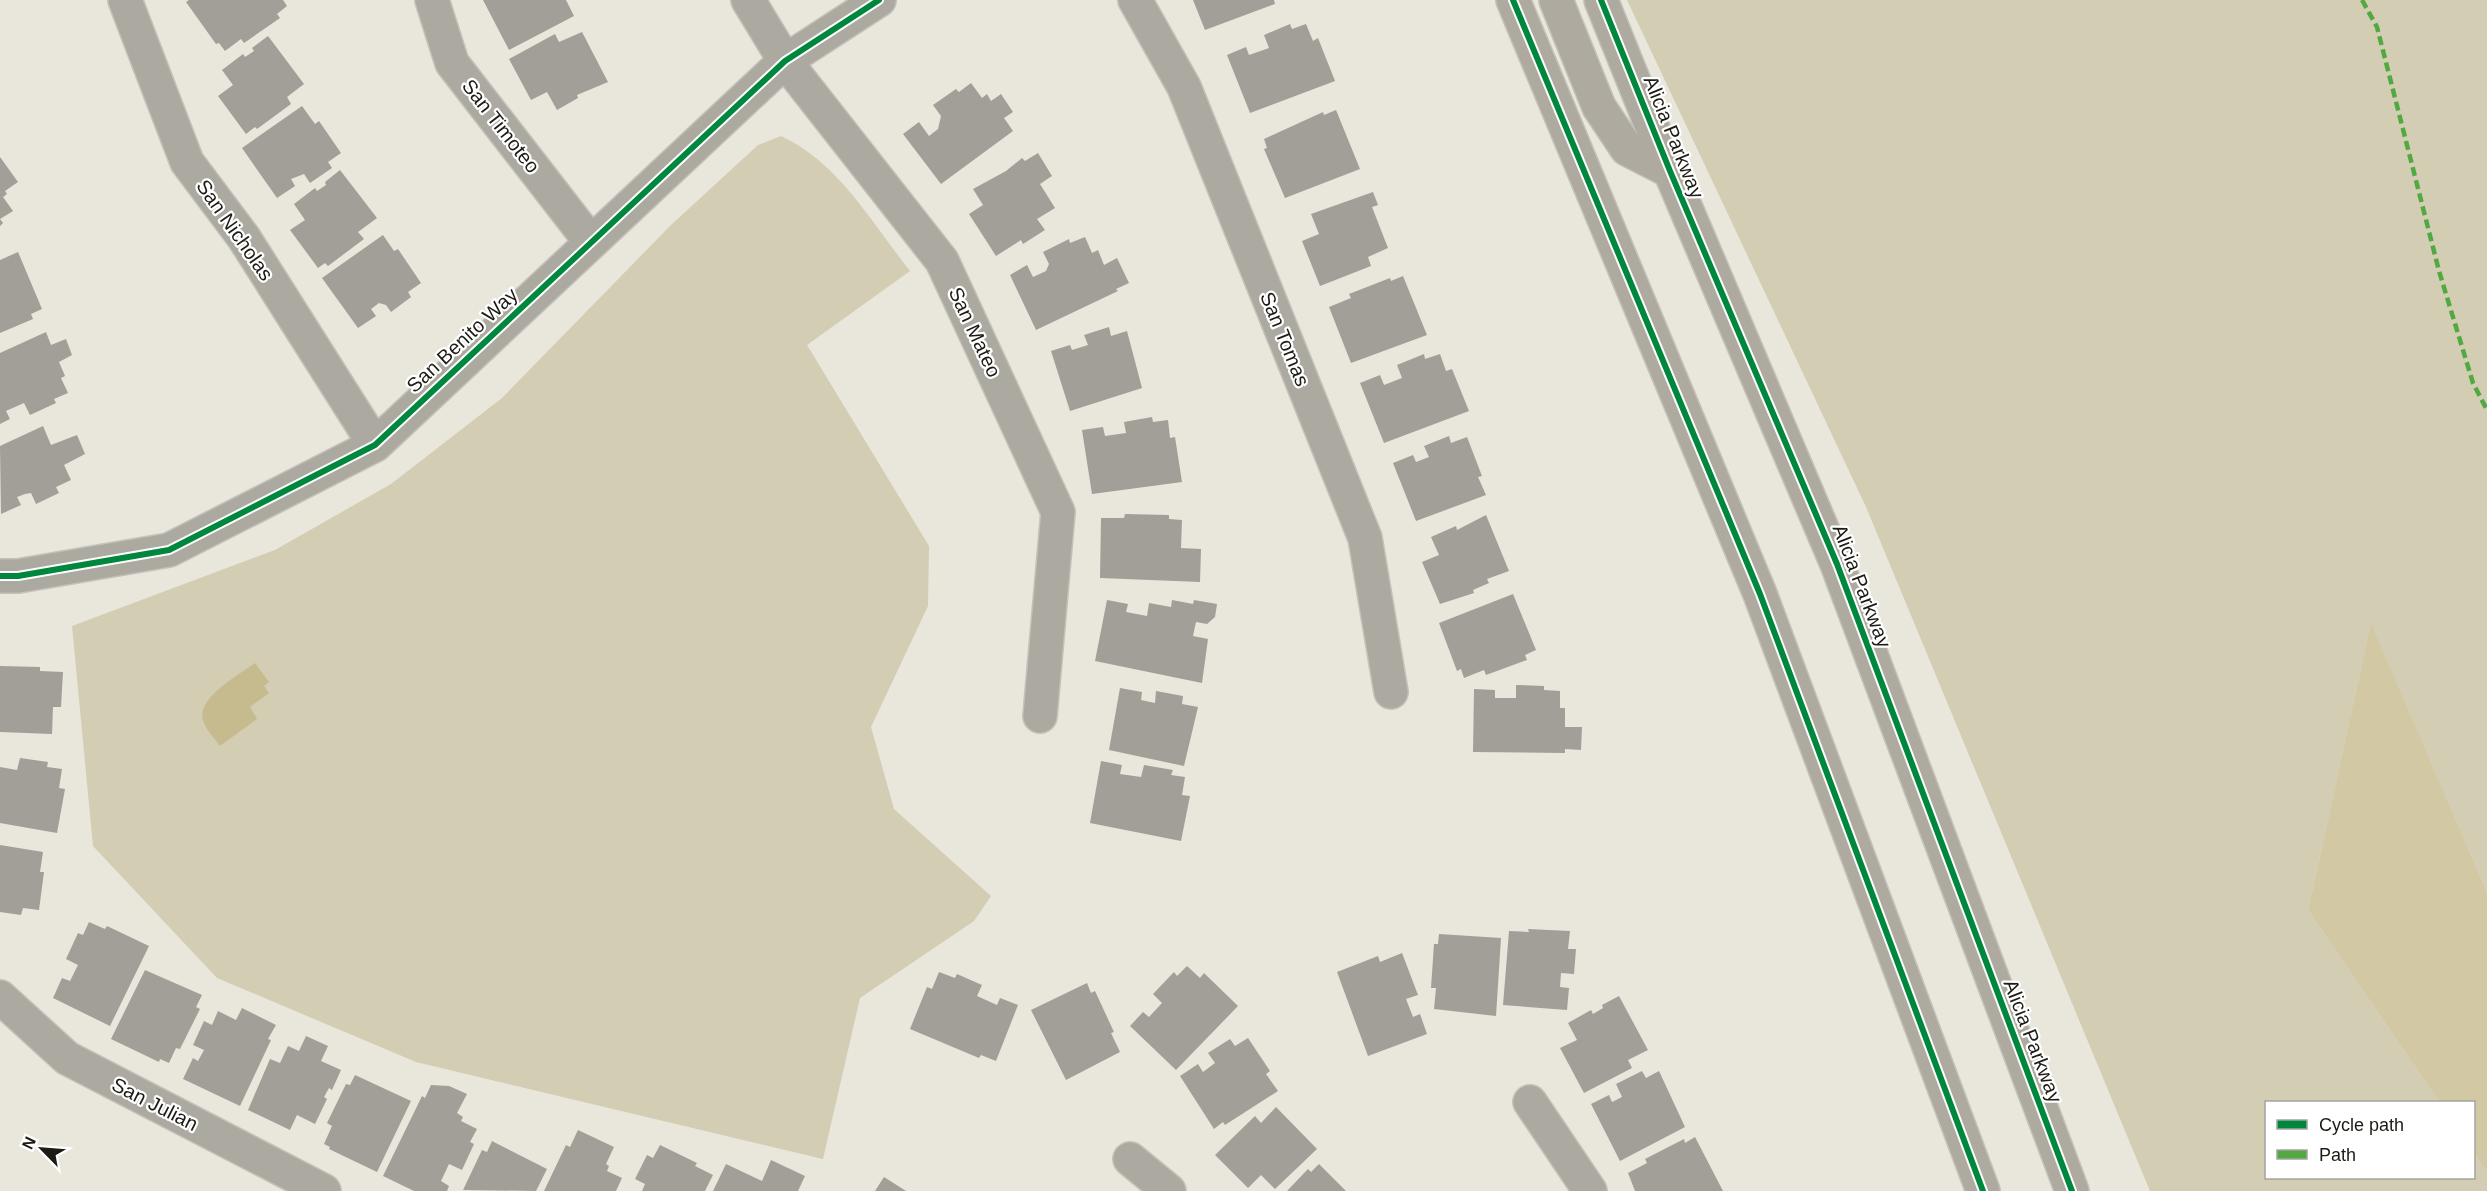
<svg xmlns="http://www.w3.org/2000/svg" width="2487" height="1191" viewBox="0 0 2487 1191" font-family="Arial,sans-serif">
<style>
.green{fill:#d3cdb3}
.forest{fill:#d2c9a4}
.water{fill:#c6bb8f}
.building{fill:#a19f97}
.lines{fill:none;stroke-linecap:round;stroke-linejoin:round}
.street-casing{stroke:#c3c1b9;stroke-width:36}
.primary-casing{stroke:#c3c1b9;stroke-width:36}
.street{stroke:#aba9a0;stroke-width:33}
.primary{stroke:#aeaaa0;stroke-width:33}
.quiet{stroke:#52a942;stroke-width:4.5;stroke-dasharray:9 4.5;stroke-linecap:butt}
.cycleway-casing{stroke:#fff;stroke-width:10}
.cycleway{stroke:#00873e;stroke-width:6}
.labels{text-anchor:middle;stroke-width:4.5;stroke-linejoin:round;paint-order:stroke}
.street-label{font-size:20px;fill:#1c1b15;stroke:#fff}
</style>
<rect width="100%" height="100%" fill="#e9e6dc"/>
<path class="green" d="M1627 0H2487V892L2371 624 2308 910 2439 1102H2266V1178H2474V1153L2487 1172V1191H2150L1866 507Z
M781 136C838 162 872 223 910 271L807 345 929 546 928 606 871 727 894 809 991 896 974 921 860 998 823 1159 416 1062 217 978 93 846 72 626 275 550 391 484 502 398 671 225 758 145Z"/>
<path class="forest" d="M2371 623 2487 892V1172L2474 1153V1102H2439L2308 910Z"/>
<path class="water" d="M255 663 269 682 264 686 269 693 250 707 257 719 220 746C215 739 207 731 204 723 193 699 239 675 255 663Z"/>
<path class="building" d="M189 0H283L287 6 277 14 280 18 244 43 241 39 225 51 219 43 216 44 186 2Z
M483 0H566L574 16 509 50Z
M1193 0H1274L1275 4 1205 30Z
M1290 24 1292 29 1306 24 1313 41 1318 38 1335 81 1250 113 1227 55 1246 47 1249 55 1269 48 1264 35Z
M582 32 608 82 577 95 578 98 557 110 547 92 531 100 509 59 555 34 559 42Z
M268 36 304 84 287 97 291 104 257 129 255 127 246 134 218 96 233 85 222 70 243 54 245 57 254 51 252 48Z
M971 83 982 98 987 94 991 101 1001 94 1013 112 1004 118 1013 131 941 184 903 134 919 122 929 136 938 129 941 116 933 105 956 89 959 92Z
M302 106 315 124 319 121 341 153 328 162 332 168 310 183 304 174 291 179 295 186 277 198 242 148Z
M1336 110 1360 169 1285 198 1264 149 1267 148 1264 139 1323 112 1324 115Z
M1038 153 1052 176 1040 184 1055 208 1037 219 1045 230 1023 244 1021 240 996 256 969 214 983 205 973 189 1006 171 1022 158 1025 161Z
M0 157 18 182 5 191 7 194 3 197 13 211 0 219 3 223 0 226Z
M340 170 377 218 358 232 364 239 328 266 325 263 318 268 290 230 305 220 294 204 315 188 317 191 326 185 325 182Z
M1373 192 1378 205 1372 207 1388 248 1368 257 1371 266 1320 286 1302 241 1319 234 1311 214Z
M383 235 394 251 398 249 421 283 408 292 411 297 391 312 386 305 379 303 371 309 376 316 358 328 322 278Z
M1085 237 1092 253 1098 250 1104 265 1117 258 1129 283 1116 289 1118 291 1036 330 1010 275 1027 265 1033 277 1046 271 1049 264 1043 252 1069 239 1070 243Z
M18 252 42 309 31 314 33 319 0 333V260Z
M1403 276 1427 335 1351 363 1329 307 1351 298 1349 294 1390 278 1391 281Z
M1109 327 1111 336 1127 331 1142 388 1070 411 1051 351 1070 345 1072 350 1088 345 1084 335Z
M46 332 51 345 66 339 72 355 59 362 65 376 61 378 68 393 54 399 56 403 30 415 24 403 6 411 10 419 0 424V353Z
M1424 354 1425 359 1440 354 1446 371 1452 369 1469 411 1384 443 1360 383 1380 375 1384 385 1402 378 1397 365Z
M1152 417 1153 422 1168 420 1170 438 1175 437 1182 482 1092 494 1082 430 1103 427 1105 436 1126 433 1124 422Z
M43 426 51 445 77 435 85 454 64 465 71 480 56 487 59 493 36 504 31 493 25 494 17 497 21 505 1 514 0 446Z
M1449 436 1451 443 1467 437 1482 476 1478 477 1486 495 1416 521 1393 463 1413 455 1416 462 1429 457 1424 446Z
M1125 514 1169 515V519L1182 520 1181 548 1201 549 1200 582 1100 578 1101 518H1124Z
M1486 515 1509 571 1487 579 1489 583 1473 590 1474 593 1440 604 1422 562 1439 555 1431 537 1456 526 1457 530Z
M1513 594 1536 650 1525 655 1527 660 1486 675 1484 670 1464 678 1461 669 1457 671 1439 623Z
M1107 600 1128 604 1126 612 1147 616 1149 603 1171 607 1172 600 1193 604 1194 600 1217 604 1215 617 1207 624 1196 622 1193 636 1208 639 1202 683 1095 661Z
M0 666 40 667V671L63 672 61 707H53L52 734 0 732Z
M1516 685 1544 686V690L1560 691V708H1565V727H1582L1581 750 1565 749V753L1473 752 1474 689 1495 690V698H1516Z
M1120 688 1142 692 1141 700 1155 703 1156 691 1183 696 1182 704 1198 707 1184 766 1109 750Z
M20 758 48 762 47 767 62 769 59 788 65 789 57 833 0 823V767L17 770Z
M1101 761 1122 765 1120 774 1141 777 1144 765 1173 770 1171 775 1185 777 1182 795 1190 796 1181 841 1090 823Z
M0 845 43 852 40 872H44L39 910 23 908 21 915 0 912Z
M89 922 105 929 107 926 149 946 110 1026 53 998 62 978 70 981 78 965 66 959 78 933 83 935Z
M1528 929 1570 931 1568 949H1576L1574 974 1561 973 1560 987 1569 988 1567 1010 1503 1005 1509 931 1529 932Z
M1439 934 1501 938 1496 1016 1434 1009 1436 988H1431L1434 944H1438Z
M1402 953 1418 995 1406 999 1413 1017 1420 1014 1427 1034 1368 1056 1337 972 1378 956 1380 962Z
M1187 966 1200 978 1204 973 1238 1006 1176 1070 1130 1026 1143 1012 1149 1017 1162 1003 1153 994 1174 972 1177 976Z
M145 970 202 995 196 1007 200 1009 180 1049 176 1048 169 1063 160 1059 159 1062 111 1039Z
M939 972 955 978 957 974 982 985 977 996 997 1005 1000 998 1018 1005 996 1061 981 1055 979 1058 910 1029 927 987 932 989Z
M1087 983 1091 993 1095 991 1114 1032 1111 1033 1120 1052 1066 1080 1031 1010Z
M1619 996 1648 1050 1628 1060 1632 1068 1584 1093 1560 1048 1577 1040 1568 1023 1591 1010 1593 1014 1603 1008 1602 1005Z
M242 1008 276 1025 268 1039 271 1040 240 1106 183 1079 193 1058 198 1061 204 1050 193 1045 204 1021 212 1025 218 1011 236 1020Z
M306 1036 328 1046 321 1061 341 1070 332 1090 329 1088 324 1097 327 1099 315 1124 297 1115 290 1130 248 1110 270 1059 280 1063 288 1046 299 1051Z
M1248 1038 1270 1071 1266 1074 1278 1091 1225 1125 1223 1122 1214 1129 1180 1076 1198 1064 1203 1072 1215 1063 1208 1053 1230 1039 1235 1046Z
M1642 1071 1646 1078 1659 1071 1685 1127 1620 1161 1591 1104 1609 1095 1612 1102 1622 1097 1616 1084Z
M355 1075 411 1101 377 1172 329 1149 330 1147 324 1144 332 1126 327 1123 346 1084 350 1085Z
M431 1085 449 1086 467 1094 457 1113 463 1117 461 1121 477 1129 470 1142 474 1144 462 1170 449 1164 441 1181 449 1186 447 1191H414L383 1176 422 1096 425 1098Z
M1276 1107 1317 1149 1275 1189 1261 1175 1248 1188 1215 1155 1255 1116 1261 1123Z
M578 1130 614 1147 606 1164 609 1166 607 1171 622 1178 616 1191H544L566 1145 570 1147Z
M1695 1137 1723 1191H1635L1628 1173 1647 1163 1645 1159 1684 1139 1685 1143Z
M492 1141 547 1169 536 1191 463 1190 482 1150 487 1152Z
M660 1145 697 1163 695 1166 713 1175 705 1191H642L645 1184 635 1179 647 1155 653 1158Z
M771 1160 805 1176 798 1191H713L726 1164 762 1181Z
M1319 1164 1346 1191H1287L1308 1169 1311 1172Z
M884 1177 906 1191H875Z"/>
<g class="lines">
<g class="street-casing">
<path id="street" d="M125 0 187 162 244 238 375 445
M432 0 452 63 590 241
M748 0 785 61 942 261 1058 512 1040 716
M1135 0 1184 87 1365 538 1391 692
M0 576H18L169 550 375 445 785 61 879 0
M0 997 67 1058 324 1191
M1530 1102 1590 1191
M1130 1159 1169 1191"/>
</g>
<g class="primary-casing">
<path id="primary" d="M1513 0 1760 594 1983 1191
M1556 0 1599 107 1627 149 1670 171
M1601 0 1670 171 1837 564 2072 1191"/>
</g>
<use href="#street" class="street"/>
<use href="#primary" class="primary"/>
<path class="quiet" d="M2362 0 2377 27 2439 271 2473 383 2487 410"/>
<g class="cycleway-casing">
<path id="cycleway" d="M1513 0 1760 594 1983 1191
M1601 0 1670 171 1837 564 2072 1191
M0 576H18L169 550 375 445 785 61 879 0"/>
</g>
<use href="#cycleway" class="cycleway"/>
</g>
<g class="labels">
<g class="street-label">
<text transform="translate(501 126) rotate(52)" y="7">San Timoteo</text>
<text transform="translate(1674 137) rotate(68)" y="7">Alicia Parkway</text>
<text transform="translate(235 230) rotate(55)" y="7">San Nicholas</text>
<text transform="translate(975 332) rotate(65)" y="7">San Mateo</text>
<text transform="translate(1285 339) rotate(68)" y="7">San Tomas</text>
<text transform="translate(462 340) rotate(-43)" y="7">San Benito Way</text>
<text transform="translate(1862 586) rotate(69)" y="7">Alicia Parkway</text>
<text transform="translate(2033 1041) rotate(69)" y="7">Alicia Parkway</text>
<text transform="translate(155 1104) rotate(27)" y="7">San Julian</text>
</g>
</g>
<rect x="2265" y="1101" width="210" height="78" fill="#ffffff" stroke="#a4a4a1" stroke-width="1.5"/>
<rect x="2277" y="1120" width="30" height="9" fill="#00873e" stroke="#a4a4a1" stroke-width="1.5"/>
<text x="2319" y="1131" font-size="18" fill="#1c1b15">Cycle path</text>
<rect x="2277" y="1150" width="30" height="9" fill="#52a942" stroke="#a4a4a1" stroke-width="1.5"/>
<text x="2319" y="1161" font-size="18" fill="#1c1b15">Path</text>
<g transform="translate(42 1149) rotate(295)" stroke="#ffffff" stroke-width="4.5" paint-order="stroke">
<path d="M0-4.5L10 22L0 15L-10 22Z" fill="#1c1b15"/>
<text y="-9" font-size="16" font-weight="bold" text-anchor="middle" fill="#1c1b15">N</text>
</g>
</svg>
